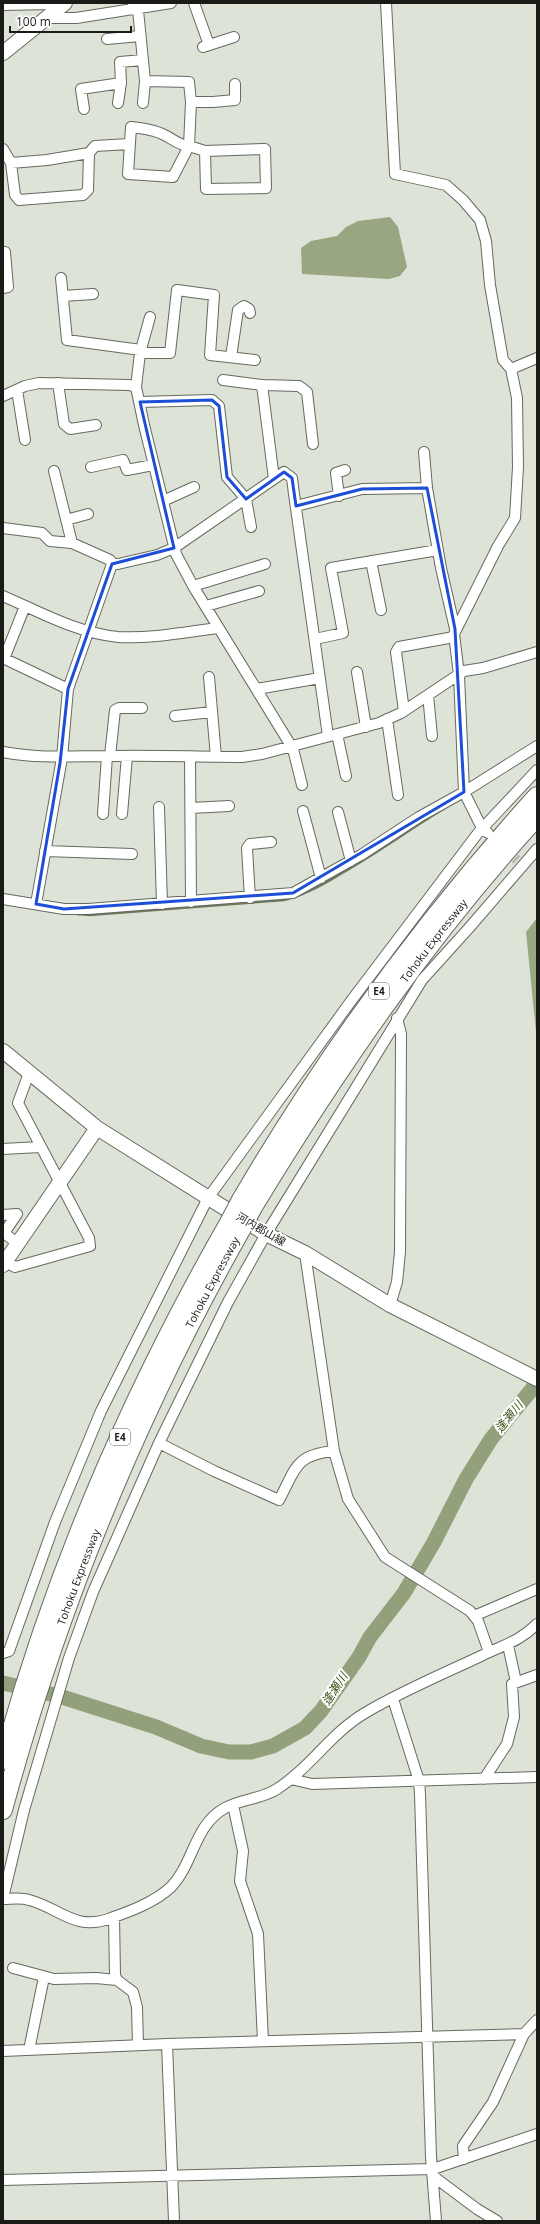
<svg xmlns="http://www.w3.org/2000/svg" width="540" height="2224" viewBox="0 0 540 2224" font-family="'Open Sans','Noto Sans JP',sans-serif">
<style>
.forest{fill:#99a682}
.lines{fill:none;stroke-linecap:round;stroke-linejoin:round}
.stream{stroke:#6f785e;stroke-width:2.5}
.river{stroke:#93a07c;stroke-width:15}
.street-tunnel{stroke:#b7bbb1;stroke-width:10;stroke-dasharray:10 5;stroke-linecap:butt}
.street-casing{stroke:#656a5f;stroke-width:12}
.secondary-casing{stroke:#656a5f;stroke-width:16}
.highway-casing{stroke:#656a5f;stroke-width:20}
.street{stroke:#fff;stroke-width:10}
.secondary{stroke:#fff;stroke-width:14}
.highway{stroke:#fff;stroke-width:18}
.highway-bridge-casing{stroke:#656a5f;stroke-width:20;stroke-linecap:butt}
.highway-bridge{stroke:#fff;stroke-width:18}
.marked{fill:none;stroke:#1d4ed8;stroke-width:3;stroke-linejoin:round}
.labels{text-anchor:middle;stroke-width:4;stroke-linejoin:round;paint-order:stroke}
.shield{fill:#fff;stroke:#5f5f5d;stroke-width:1}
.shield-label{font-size:10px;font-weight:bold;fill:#1a1b17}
.street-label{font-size:11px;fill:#1a1b17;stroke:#fff}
.water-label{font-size:12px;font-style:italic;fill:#41521a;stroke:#fff}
</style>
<rect width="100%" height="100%" fill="#dee3d7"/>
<path class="forest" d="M390 217 398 227 407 267 400 276 389 279 302 274 301 248 311 241 337 236 346 227 358 221Z
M537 918V1042L526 932Z"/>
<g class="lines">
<path class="stream" d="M77 914 90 915 284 900C305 895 323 885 342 873 377 853 410 829 445 808"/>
<path class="river" d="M3 1683 59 1696 156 1727 201 1746 229 1752H251L273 1746 305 1728 321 1711 359 1657 370 1637 404 1593 434 1542 466 1479 491 1439 537 1383"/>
<path class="street-tunnel" d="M504 848 517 860"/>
<g class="street-casing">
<path id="street" d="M133 3 138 10 145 81 143 103
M194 3 209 45
M386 3 395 174 446 185 463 200 480 220 486 241 490 285 503 360 511 369 517 398 518 467 515 518 498 546 454 634 459 675 464 792 482 828 488 833
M3 5 52 4 63 6
M48 18H76L171 3
M107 39 140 36
M203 47 234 37
M145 81 189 82 191 102 189 146 205 151 265 149 266 188 206 189 205 151
M191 102H213L235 100V84
M118 103 121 83
M84 109 81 89 121 83 120 62 143 60
M131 127C142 128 150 129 160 133 169 136 179 146 189 146L173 177 128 174Z
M3 149 11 163 47 160 89 153 95 146 129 144
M11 163 15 195 19 200 83 195 88 190 89 153
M3 252H5L8 287 3 288
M61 278 67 340 141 350
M63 296 93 294
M140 353H170L177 290 214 295 210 355 255 360
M231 357 238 310 244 306 249 309 250 313
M511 369 537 358
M223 380 262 385
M58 383 64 424 70 429 96 425
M136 387 140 353 150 317
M17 390 25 440
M3 396 25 386 39 383 129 385 136 387 144 425 176 554 193 586 293 749 302 785
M140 402 212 400 219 406 227 477 246 499 251 527
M424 452 427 488 441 568 455 629
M91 467 123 460 127 470 153 465
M54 471 72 543
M274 479 262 385 299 386 307 392 313 444
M339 496 336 473 345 470
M163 501 194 487
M296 506 362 489 427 488
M66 520 88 514
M3 528 42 533 50 541 72 543 110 560 112 564H118L157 555 174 548 284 472 292 478 294 494 328 736
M371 561 381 610
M193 586 265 564
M3 596C40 612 77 633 118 637 151 639 186 632 218 628
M206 606 259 591
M315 639 343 633 331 568 438 550
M3 658 68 689
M4 659 25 606
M357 672 366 727
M209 677 216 757
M257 689 320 678
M428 695 432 736
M404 711 396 652 399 647 454 637
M175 716 212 712
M387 719 398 795
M337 734 346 776
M3 752C40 759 73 756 110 756 154 755 198 757 242 757L262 754 379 723 401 713 464 671 483 668 537 652
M110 756 115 710 119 708H142
M190 757 191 902
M159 807 162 904
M191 808 229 806
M303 811 321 878
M338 812 351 861
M103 814 107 756
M122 814 127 756
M45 851 132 854
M250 898 247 848 250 844 271 842
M3 899 64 909H88L293 893 361 855 419 817 464 792 537 746
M36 904 62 758 68 689 112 564
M3 1149 40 1147
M3 1215 17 1214 4 1233 17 1243
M305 1253 334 1451 348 1499 385 1557 470 1611 478 1621 489 1652
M5 1262 15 1267 90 1246 89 1238 18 1103 29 1073
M390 1305 397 1282 400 1252 401 1034 397 1018
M159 1443 214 1471 279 1500C296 1469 294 1455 334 1451
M474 1616 537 1589
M508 1645 516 1682
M3 1653 9 1651 55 1522 101 1411 208 1198 351 1001 478 833 537 770
M393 1699 419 1781 420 1794 431 2157 436 2221
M291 1779 312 1784 537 1777
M484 1779 507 1744 514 1717 512 1684 537 1675
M233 1805 243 1851 240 1881 258 1934 263 2041
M3 1898 24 1810 69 1658 93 1592 159 1443 228 1302 266 1234 422 980 469 928 537 849
M3 1899C11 1899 21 1897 29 1900 60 1908 75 1932 111 1918 131 1911 155 1902 171 1887 194 1863 194 1825 225 1808 241 1799 262 1799 277 1789 310 1768 331 1733 365 1713 402 1691 443 1674 481 1656 503 1645 519 1642 537 1624
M114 1917 115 1975 117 1980 133 1992 137 2007 138 2045
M13 1968 54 1979 96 1978 117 1980
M167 2044 174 2221
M29 2050 44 1977
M3 2051 167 2044 524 2034
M464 2159 463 2146 493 2102 524 2034 537 2020
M433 2176 477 2209 497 2221
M3 2180 433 2169 537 2134"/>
</g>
<g class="secondary-casing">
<path id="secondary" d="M3 53 65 3
M3 1051 97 1128 266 1234 305 1253 390 1305 537 1379
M3 1265 97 1128"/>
</g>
<g class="highway-casing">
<g id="highway">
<path d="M241 1200C325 1056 425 920 537 796"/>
<path id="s1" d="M253 1207C337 1069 428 936 537 817"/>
<path d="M3 1760C54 1572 133 1390 230 1221"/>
<path id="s2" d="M3 1810C58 1606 138 1412 242 1228"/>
</g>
</g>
<use href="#street" class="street"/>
<use href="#secondary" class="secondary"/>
<use href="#highway" class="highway"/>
<g class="highway-bridge-casing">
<path id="highway-bridge" d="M230 1221 241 1200
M242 1228 253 1207"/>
</g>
<use href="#highway-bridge" class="highway-bridge"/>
</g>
<path class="marked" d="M212 400 219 406 227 477 246 499 284 472 292 478 296 506 362 489 427 488 455 629 464 792 293 893 64 909 36 904 60 763 68 689 112 564 174 548 140 402Z"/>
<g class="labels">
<g class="shield">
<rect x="369" y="983" width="20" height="16" rx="3"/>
<rect x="110" y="1429" width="20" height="16" rx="3"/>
</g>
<g class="shield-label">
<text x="379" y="995">E4</text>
<text x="120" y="1441">E4</text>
</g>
<g class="street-label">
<text dy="4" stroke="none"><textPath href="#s1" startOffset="322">Tohoku Expressway</textPath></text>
<text transform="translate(261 1229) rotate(30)" y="4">河内郡山線</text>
<text dy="4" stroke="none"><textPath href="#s2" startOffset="569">Tohoku Expressway</textPath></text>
<text dy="4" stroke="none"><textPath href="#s2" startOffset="245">Tohoku Expressway</textPath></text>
</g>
<g class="water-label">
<text transform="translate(509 1417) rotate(-51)" y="4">逢瀬川</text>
<text transform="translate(335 1689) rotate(-57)" y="4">逢瀬川</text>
</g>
</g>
<rect width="540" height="2224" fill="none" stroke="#1a1b17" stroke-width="8"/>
<path d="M10 26v6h121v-6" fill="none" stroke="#1a1b17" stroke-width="2"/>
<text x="16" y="26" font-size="12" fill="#1a1b17" stroke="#ffffff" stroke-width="3" paint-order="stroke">100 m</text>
</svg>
